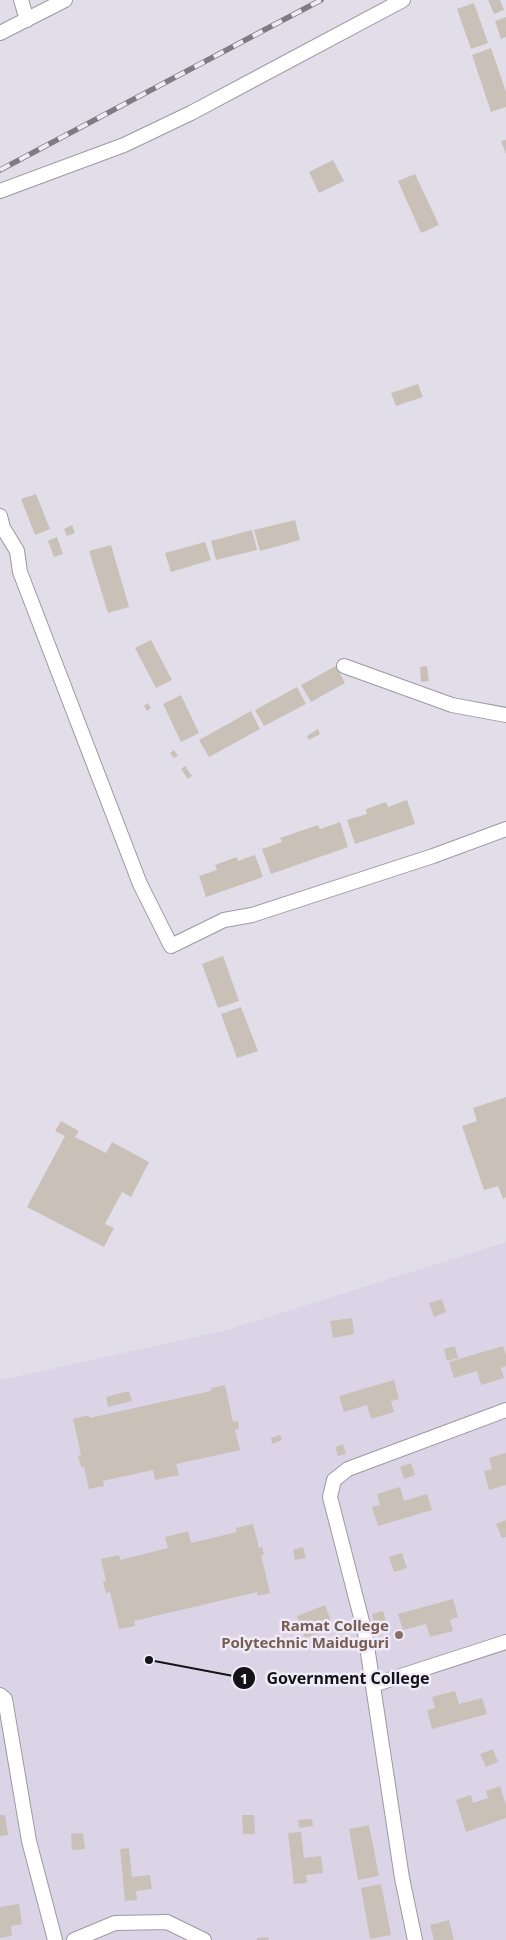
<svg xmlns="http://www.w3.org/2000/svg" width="506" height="1940" viewBox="0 0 506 1940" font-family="'Noto Sans',sans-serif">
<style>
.built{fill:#dbd4e7}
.building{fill:#c9c0b7}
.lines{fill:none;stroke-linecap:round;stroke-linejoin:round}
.street-casing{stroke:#9c98a3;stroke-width:16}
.street{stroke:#fff;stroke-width:14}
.rail-casing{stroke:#7e7c83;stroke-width:5.5}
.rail{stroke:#efebf7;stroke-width:4;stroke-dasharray:11;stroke-linecap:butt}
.education-dot{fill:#8d6e63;stroke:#efebf7;stroke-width:2}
.labels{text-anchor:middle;stroke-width:5;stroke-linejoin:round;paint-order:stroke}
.education-label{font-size:15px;font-weight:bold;fill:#785e54;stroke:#efebf7;text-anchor:end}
.leader{fill:none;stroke:#141317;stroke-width:2}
.callout-dot{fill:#141317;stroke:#efebf7;stroke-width:2}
.mark-label{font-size:15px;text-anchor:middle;font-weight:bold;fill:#fff}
.callout-label{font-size:16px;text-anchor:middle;font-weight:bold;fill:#141317;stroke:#efebf7;stroke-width:5;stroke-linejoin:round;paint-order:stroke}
</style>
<rect width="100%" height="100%" fill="#e2dee9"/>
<path class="built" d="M506 1242V1940H0V1380L227 1330Z"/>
<path class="building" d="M488 0H500L504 10 494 14Z
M474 3 488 43 471 49 457 9Z
M506 17V37L501 39 495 21Z
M491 48 506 92V107L491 112 472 55Z
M506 140V154L501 141Z
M333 160 344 181 319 193 309 172Z
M415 174 439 225 421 233 398 181Z
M418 384 423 397 396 406 391 393Z
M36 494 50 529 35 535 21 499Z
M295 520 300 540 260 551 254 530Z
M72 525 75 533 67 536 64 529Z
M252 530 257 550 216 560 211 541Z
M57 537 63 554 54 557 48 541Z
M205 542 211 560 171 572 165 553Z
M111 545 129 607 108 613 89 551Z
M151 640 172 680 156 688 135 648Z
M336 666 345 683 311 702 301 685Z
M427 666 429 681 421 682 420 667Z
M297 687 306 704 264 726 255 710Z
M181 695 199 733 181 742 163 704Z
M148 703 151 708 147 711 144 706Z
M251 711 260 729 209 757 199 740Z
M318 729 320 734 309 740 307 736Z
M174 750 178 756 174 758 170 753Z
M185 766 192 776 188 779 181 769Z
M407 800 415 824 355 844 347 820 367 814 366 809 386 802 388 807Z
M340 822 348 847 271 874 262 849 282 842 280 838 318 825 320 829Z
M255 855 263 877 206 897 199 876 217 870 215 865 237 857 238 861Z
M223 956 239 1001 218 1008 202 964Z
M241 1007 258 1051 237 1058 221 1014Z
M506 1097V1197L503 1199 498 1186 484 1190 462 1126 477 1121 473 1108Z
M61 1121 79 1131 75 1137 106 1153 112 1142 149 1162 131 1197 122 1192 105 1224 114 1228 104 1247 27 1207 65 1136 55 1131Z
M442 1299 446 1312 434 1317 429 1303Z
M352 1318 354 1334 333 1338 330 1321Z
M455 1346 458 1358 447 1361 444 1349Z
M503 1346 506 1355V1366L501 1368 504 1378 481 1385 477 1371 454 1378 449 1362Z
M394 1380 399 1399 391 1401 394 1412 371 1419 367 1405 344 1412 339 1396Z
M225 1385 233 1422 238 1421 239 1429 235 1430 240 1450 176 1464 179 1475 155 1480 153 1470 103 1481 104 1486 89 1489 84 1467H81L78 1456 81 1455 73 1419 89 1415 90 1418 211 1391V1388Z
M129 1391 132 1401 108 1407 106 1397Z
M280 1435 282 1440 272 1444 271 1438Z
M343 1444 346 1454 338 1456 335 1447Z
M506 1453V1485L489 1490 484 1471 492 1469 489 1458Z
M411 1463 415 1475 404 1479 400 1467Z
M400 1487 404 1501 427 1494 432 1510 378 1526 372 1507 380 1505 377 1494Z
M506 1520V1537L502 1538 496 1524Z
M253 1524 259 1548 262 1547 264 1555H261L270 1593 258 1596 257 1592 134 1621 135 1626 119 1629 110 1592 106 1593 103 1582 106 1581 101 1559 119 1555 120 1560 168 1548 165 1537 188 1531 191 1543 237 1532 236 1528Z
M303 1547 306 1558 295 1560 293 1550Z
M402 1553 407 1568 394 1572 389 1557Z
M453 1599 458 1617 450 1620 453 1631 430 1637 426 1624 403 1630 398 1614Z
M325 1605 331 1621 322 1624 325 1631 305 1638 297 1616Z
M383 1611 387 1625 375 1628 372 1614Z
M455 1691 459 1704 482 1698 487 1714 432 1729 427 1710 435 1708 432 1697Z
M493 1749 498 1762 486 1767 480 1754Z
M500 1786 506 1805V1818L466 1832 456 1800 471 1795 473 1803 488 1798 486 1791Z
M0 1815H5L8 1835 0 1836Z
M242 1815H254L255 1834H243Z
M312 1819 313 1826 299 1828 298 1820Z
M369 1825 379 1876 358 1880 349 1829Z
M301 1832 304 1858 321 1856 323 1873 306 1875 307 1883 294 1884 288 1833Z
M83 1833 85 1849 72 1850 71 1834Z
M129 1848 132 1877 150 1875 152 1889 136 1891 137 1900 125 1901 120 1849Z
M381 1884 391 1935 370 1939 361 1888Z
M19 1904 22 1924 11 1926 12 1936 0 1938V1907Z
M449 1920 454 1940H434L430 1925Z
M268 1937 269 1940H257V1938Z"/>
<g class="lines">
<g class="street-casing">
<path id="street" d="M21 0 27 20
M0 33 65 0
M0 191 124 145 191 113 403 0
M0 516 3 528 17 551 20 572 140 884 171 946 224 920 252 915 433 856 506 829
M344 666 452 705 506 715
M373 1685 506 1642
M0 1695 5 1699 29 1841 55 1940
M74 1940 115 1923 167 1922 204 1940
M415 1940 402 1878 365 1633 330 1497 334 1480 348 1469 506 1410"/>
</g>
<use href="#street" class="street"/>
<g class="rail-casing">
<path id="rail" d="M0 170 321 0"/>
</g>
<use href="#rail" class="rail"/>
</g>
<circle class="education-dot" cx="399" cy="1635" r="5"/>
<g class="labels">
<g class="education-label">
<text x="389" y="1631">Ramat College<tspan x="389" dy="17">Polytechnic Maiduguri</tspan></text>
</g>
</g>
<path class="leader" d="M149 1660L244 1678"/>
<g class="callout-dot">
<circle cx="149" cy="1660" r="5"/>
<circle cx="244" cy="1678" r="12"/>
</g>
<g class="mark-label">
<text x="244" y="1684">1</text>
</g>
<g class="callout-label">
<text x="348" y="1684">Government College</text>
</g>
</svg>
